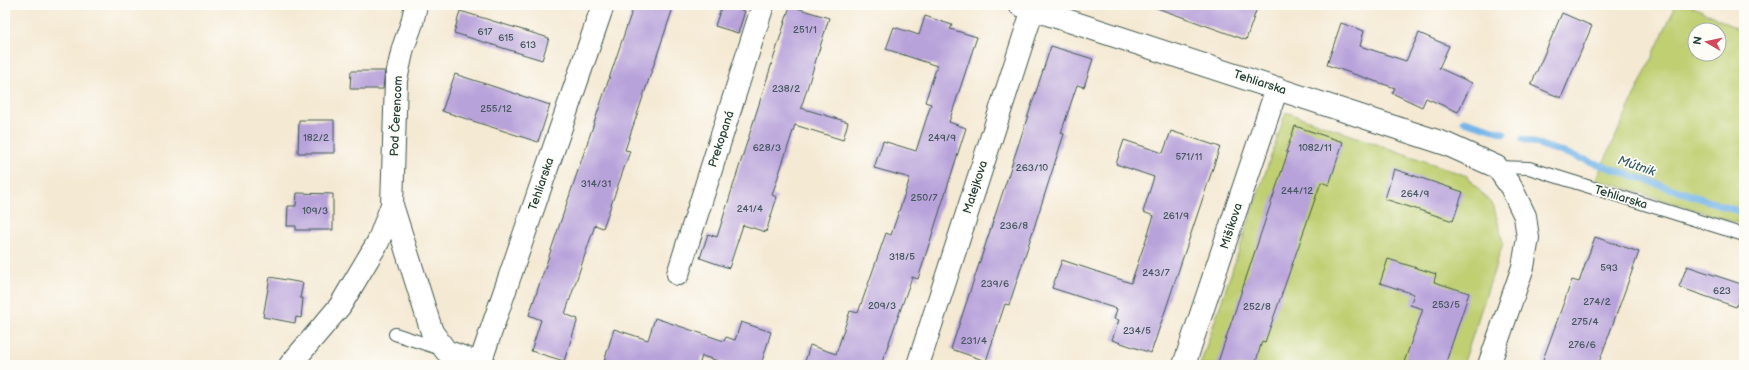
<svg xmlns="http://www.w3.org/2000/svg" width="1749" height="370" viewBox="0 0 1749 370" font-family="'Balsamiq Sans',sans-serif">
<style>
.green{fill:#bfcf72;stroke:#6f8653;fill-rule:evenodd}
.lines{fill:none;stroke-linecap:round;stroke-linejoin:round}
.stream{stroke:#74b5e9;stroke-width:7}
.building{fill:#b8a2da}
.service-casing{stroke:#3f574c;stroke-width:14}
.minor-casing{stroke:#3f574c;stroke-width:24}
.service{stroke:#fff;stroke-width:12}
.minor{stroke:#fff;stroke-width:22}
.labels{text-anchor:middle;stroke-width:3.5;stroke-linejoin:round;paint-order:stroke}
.number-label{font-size:10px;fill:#45565e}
.street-label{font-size:12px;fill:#1f3d34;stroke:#fdfcf7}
.water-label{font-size:13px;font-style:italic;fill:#39616a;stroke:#fdfcf7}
</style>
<rect width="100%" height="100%" fill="#fdfcf7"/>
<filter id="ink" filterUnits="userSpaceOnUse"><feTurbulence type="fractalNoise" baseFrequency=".025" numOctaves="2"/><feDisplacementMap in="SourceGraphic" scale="8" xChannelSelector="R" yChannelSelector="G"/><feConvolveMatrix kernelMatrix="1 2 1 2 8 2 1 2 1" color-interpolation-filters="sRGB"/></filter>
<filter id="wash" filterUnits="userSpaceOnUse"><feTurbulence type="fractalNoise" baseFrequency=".012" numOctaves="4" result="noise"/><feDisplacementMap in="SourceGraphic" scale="16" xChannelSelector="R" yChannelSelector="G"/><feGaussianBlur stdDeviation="0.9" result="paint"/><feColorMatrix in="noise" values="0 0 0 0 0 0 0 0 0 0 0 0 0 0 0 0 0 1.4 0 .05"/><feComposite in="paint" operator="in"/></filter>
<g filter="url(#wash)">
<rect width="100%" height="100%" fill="#f4e9d3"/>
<path class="green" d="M1676 5H1690L1744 32V225L1596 179ZM1695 30H1719V54H1695Z
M1286 112 1467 176 1494 207 1503 243 1463 365H1200Z"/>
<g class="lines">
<path class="stream" d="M1464 121 1504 133
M1523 139 1744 213"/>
</g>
<g id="blocks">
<path class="building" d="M634 5H674L625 150 630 151 603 228 595 225 565 314 578 319 564 361 531 351 541 320 529 315Z
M722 5 745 11 738 33 715 26Z
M1157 5H1258L1246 40 1157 8Z
M790 6 829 18 801 108 848 122 843 140 795 125 772 195 777 197 766 232 743 225 729 268 700 258 708 234 717 237Z
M460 11 549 38 542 60 454 33Z
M1562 13 1592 26 1561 98 1531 85Z
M925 16 952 25 950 29 977 37 949 122 966 128 918 279 912 277 881 365H804L810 345 836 354 850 311 858 313 886 233 891 235 910 178 874 168 883 141 916 151 931 104 925 102 937 66 886 49 894 27 919 35Z
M1341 23 1364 31 1360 46 1406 61 1419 33 1449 46 1439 68 1472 83 1458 112 1426 98 1422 107 1392 93 1395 88 1327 65Z
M1051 46 1093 59 1084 87 1077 85 1061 133 1064 134 1023 262 1009 305 1005 304 986 361 951 349Z
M351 71H385L383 89H350Z
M455 74 550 105 538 142 442 111Z
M299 120H334V153H298Z
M1295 126 1343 142 1329 185 1321 182 1265 342 1262 341 1255 365H1217L1288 152H1286Z
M1171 131 1220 147 1151 353 1112 340 1119 320 1114 319 1117 309 1052 288 1062 260 1131 283 1154 216 1143 212 1154 177 1116 164 1124 140 1163 153Z
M1394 169 1463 192 1453 221 1385 199Z
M297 193 333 194V230H296V226H287L288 206H296Z
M1595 237 1639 252 1598 365H1541L1572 280 1579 282Z
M1388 259 1436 274 1434 282 1469 293 1445 365H1403L1423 309 1410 305 1414 294 1380 283Z
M1687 266 1744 285 1736 307 1679 287Z
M270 277 303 283 300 298H303L301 318 296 317 295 323 263 317Z
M655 318 724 341 726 337 735 340 741 322 771 332 761 365H731L702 356 699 365H603L614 329 648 340Z"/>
</g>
</g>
<g filter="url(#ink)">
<use href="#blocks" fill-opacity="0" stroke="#3f574c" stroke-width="1"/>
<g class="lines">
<g class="service-casing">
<path id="service" d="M1497 167 1529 168 1744 235
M395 334 444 350"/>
</g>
<g class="minor-casing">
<path id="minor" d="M416 5 412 23 403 48 396 80 392 205 432 332 446 351 485 365
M1020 5 1446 144 1497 167 1511 187 1525 216 1528 238 1523 267 1489 365
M678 274 763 5
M480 363 603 5
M290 365 340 306 378 242 392 205
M918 365 1033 9
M1184 365 1277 88"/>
</g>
<use href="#service" class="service"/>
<use href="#minor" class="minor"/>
</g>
</g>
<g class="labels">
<g class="number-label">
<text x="805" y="33">251/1</text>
<text x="485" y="35">617</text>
<text x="506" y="41">615</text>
<text x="528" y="48">613</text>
<text x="786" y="92">238/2</text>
<text x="496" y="112">255/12</text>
<text x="316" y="141">182/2</text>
<text x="942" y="141">249/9</text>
<text x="767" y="151">628/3</text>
<text x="1315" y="151">1082/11</text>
<text x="1189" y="160">571/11</text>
<text x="1032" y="171">263/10</text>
<text x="596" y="187">314/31</text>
<text x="1297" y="194">244/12</text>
<text x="1415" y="197">264/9</text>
<text x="924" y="201">250/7</text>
<text x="750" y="212">241/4</text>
<text x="315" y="214">109/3</text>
<text x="1176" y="219">261/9</text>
<text x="1014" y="229">236/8</text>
<text x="902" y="260">318/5</text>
<text x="1609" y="271">593</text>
<text x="1156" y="276">243/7</text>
<text x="995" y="287">239/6</text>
<text x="1722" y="294">623</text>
<text x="1597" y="305">274/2</text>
<text x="1446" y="308">253/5</text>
<text x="882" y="309">209/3</text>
<text x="1257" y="310">252/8</text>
<text x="1585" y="325">275/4</text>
<text x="1137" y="334">234/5</text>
<text x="974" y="344">231/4</text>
<text x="1582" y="348">276/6</text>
</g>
<g class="street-label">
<text transform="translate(1260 82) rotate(18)" y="4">Tehliarska</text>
<text transform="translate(396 116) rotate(-87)" y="4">Pod Čerencom</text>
<text transform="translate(721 139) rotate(-72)" y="4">Prekopaná</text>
<text transform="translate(541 184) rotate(-71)" y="4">Tehliarska</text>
<text transform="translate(975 187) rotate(-72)" y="4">Matejkova</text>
<text transform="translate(1621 197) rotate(17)" y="4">Tehliarska</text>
<text transform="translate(1231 226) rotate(-72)" y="4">Mišíkova</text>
</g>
<g class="water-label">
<text transform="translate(1637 165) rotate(19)" y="5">Mútnik</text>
</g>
</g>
<rect width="1749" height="370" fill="none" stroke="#fdfcf7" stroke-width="20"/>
<g transform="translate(1707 42) rotate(279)"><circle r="19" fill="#fdfcf7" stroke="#a4b0a9"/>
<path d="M0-3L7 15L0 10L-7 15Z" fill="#d1495b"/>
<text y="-6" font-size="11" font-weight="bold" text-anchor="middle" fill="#1f3d34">N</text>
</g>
</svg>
